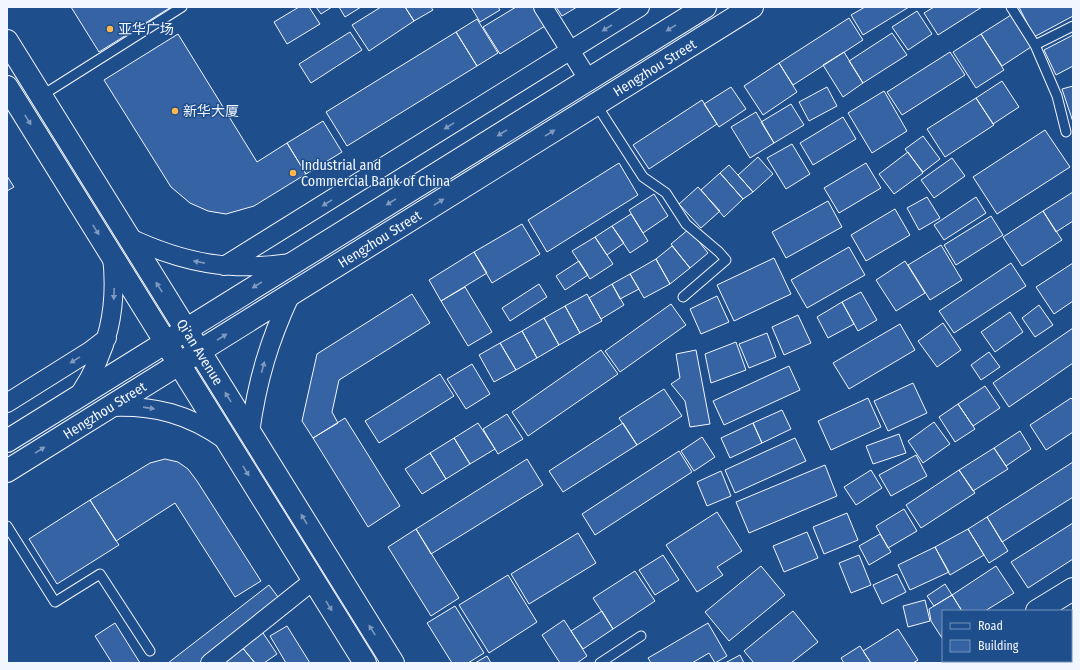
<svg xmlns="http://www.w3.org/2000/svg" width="1080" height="670" viewBox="0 0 1080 670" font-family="'Fira Sans Condensed','Noto Sans SC',sans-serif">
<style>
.building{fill:#3563a3;stroke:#f2f6ff}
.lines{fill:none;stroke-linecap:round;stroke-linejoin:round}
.lane-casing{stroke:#f2f6ff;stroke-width:11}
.street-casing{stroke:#f2f6ff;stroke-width:20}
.secondary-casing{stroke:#f2f6ff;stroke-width:24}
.lane{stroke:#1f4e8c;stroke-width:9}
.street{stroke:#1f4e8c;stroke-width:18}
.secondary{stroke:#1f4e8c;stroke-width:22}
.oneway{fill:#7e9ac0}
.poi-dot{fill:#ffb74d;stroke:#1f4e8c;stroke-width:1.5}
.labels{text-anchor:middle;stroke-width:3;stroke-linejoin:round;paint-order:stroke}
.poi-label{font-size:14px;fill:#f2f6ff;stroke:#1f4e8c;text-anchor:start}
.street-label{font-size:14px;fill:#f2f6ff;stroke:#1f4e8c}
</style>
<rect width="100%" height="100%" fill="#1f4e8c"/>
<path class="building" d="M71 7H171L99 52Z
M299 7H309L320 24 287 44 274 22Z
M316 7H332L321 14Z
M339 7H361L345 17Z
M381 7H405L414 21 369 51 352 25Z
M405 7H431L433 10 414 21Z
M471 7H498L500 10 480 22Z
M516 7H534L545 26 500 54 483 27Z
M556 7H577L562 16Z
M865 7H909L863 35 851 15Z
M934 7H982L938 35 924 13Z
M1019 7H1073V16L1034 37Z
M917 11 932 34 908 50 892 27Z
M1011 15 1031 47 1002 66 981 34Z
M849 18 863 40 793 85 779 63Z
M477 19 498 53 477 66 456 32Z
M350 32 362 50 311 83 299 64Z
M456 32 477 66 347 146 326 112Z
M892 33 907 55 863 83 849 61Z
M178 34 257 162 287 143 306 174 254 206 226 214 208 211 190 203 171 187 104 80Z
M981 34 1004 70 976 88 953 52Z
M1073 35V66L1056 75 1044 50Z
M844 52 863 83 843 97 823 65Z
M950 52 965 75 902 115 887 92Z
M779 63 797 92 763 115 744 86Z
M1002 81 1019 107 993 124 976 98Z
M1073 86V122L1062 89Z
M731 87 746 109 719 127 704 104Z
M827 87 837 106 809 121 799 102Z
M884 91 907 131 872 153 848 113Z
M976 98 994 125 945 157 927 129Z
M702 100 717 124 649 169 633 145Z
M791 104 804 125 774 143 761 122Z
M756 112 774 143 750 158 731 127Z
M843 117 856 139 813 165 800 143Z
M323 121 342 152 306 174 287 143Z
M1045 130 1070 167 997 214 973 177Z
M923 136 940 159 923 172 905 149Z
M792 144 810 174 786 189 767 158Z
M908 152 923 173 894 194 879 174Z
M758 157 773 174 753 192 738 175Z
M952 158 965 176 934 198 921 180Z
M619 163 638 195 547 252 528 220Z
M866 163 881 188 839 213 824 188Z
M729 165 753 192 743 199 720 173Z
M720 173 743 199 724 217 701 190Z
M7 176 14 187 7 191Z
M698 187 720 211 701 228 679 204Z
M1073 192V221L1056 232 1043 211Z
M654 194 668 216 643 233 629 210Z
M927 197 940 218 919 230 907 208Z
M976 197 986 213 944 240 934 225Z
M828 201 842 227 786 258 772 232Z
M895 209 910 235 866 261 851 235Z
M1043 211 1062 240 1022 266 1003 237Z
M631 214 648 241 630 253 612 226Z
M991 216 1003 235 956 265 944 245Z
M522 224 540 254 492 283 474 252Z
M612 226 624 243 607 255 595 237Z
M689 229 708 253 690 268 671 244Z
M595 237 613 264 590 279 572 251Z
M941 245 962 280 930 300 908 265Z
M672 246 690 268 670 284 656 259Z
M849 247 865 275 807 308 791 280Z
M474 252 487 273 441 301 429 280Z
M774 258 791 294 734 321 717 285Z
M656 259 670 284 644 298 630 274Z
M579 261 588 275 565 290 556 276Z
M905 261 925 293 896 311 876 280Z
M1011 263 1026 286 954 333 939 311Z
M1073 263V301L1054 314 1036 287Z
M630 274 639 289 620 299 612 284Z
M539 284 547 297 510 321 502 308Z
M612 284 624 305 601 319 589 298Z
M465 287 492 332 468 346 441 301Z
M861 292 877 320 858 331 842 302Z
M412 294 430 323 339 380 332 412 338 423 313 438 302 421 317 354Z
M587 294 602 321 580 333 565 306Z
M717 296 729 322 701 334 690 309Z
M842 302 854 324 828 338 817 317Z
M671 304 686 325 620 372 605 351Z
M1039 305 1053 325 1035 337 1022 318Z
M565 306 580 333 559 345 544 318Z
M1010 312 1023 332 995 352 981 332Z
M798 315 811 343 784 355 772 327Z
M544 318 559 345 537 358 522 331Z
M943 323 961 350 937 367 918 341Z
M900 324 915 350 849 389 833 363Z
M1073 328V363L1009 407 993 383Z
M522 331 537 358 516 370 500 343Z
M767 333 776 357 749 368 739 344Z
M736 342 746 370 711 383 705 354Z
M500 343 516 370 494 382 479 355Z
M601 350 618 374 528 436 512 412Z
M696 350 710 424 690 427 685 401 671 384 680 378 676 354Z
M989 352 1000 367 981 380 971 365Z
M472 364 490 394 466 409 447 379Z
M789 366 800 390 724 425 713 401Z
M440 374 454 396 379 443 365 421Z
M913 383 927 413 888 431 874 401Z
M985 386 1000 408 973 426 958 404Z
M664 389 682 416 637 445 619 418Z
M868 398 881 427 831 450 818 421Z
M1071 398 1073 400V432L1046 450 1030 425Z
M958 404 975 429 955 442 939 417Z
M782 410 791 429 762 443 753 423Z
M507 414 523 439 498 454 483 429Z
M345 418 400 506 368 527 313 438Z
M934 422 950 444 923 463 908 441Z
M478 423 495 449 470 464 454 438Z
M623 423 637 445 563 492 549 471Z
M753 423 762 443 730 458 721 438Z
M1020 431 1031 449 1006 466 994 448Z
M899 434 906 453 873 464 866 446Z
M702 437 715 457 694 471 681 451Z
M454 438 470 464 446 479 430 453Z
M795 438 806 461 735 493 725 470Z
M994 448 1008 469 973 491 959 470Z
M679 451 692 472 595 535 582 514Z
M430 453 446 479 422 494 405 469Z
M916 455 927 476 891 496 879 475Z
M165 459 178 462 188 469 197 481 261 581 235 597 175 503 116 541 90 500 150 463Z
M527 459 543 485 431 554 416 529Z
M1073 462V497L1002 542 987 517Z
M825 465 837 496 749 533 736 502Z
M871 470 882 488 856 505 844 487Z
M959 470 975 493 921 528 906 505Z
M721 471 731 496 707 506 697 482Z
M90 500 119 545 57 584 29 539Z
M904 509 917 531 888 548 876 526Z
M717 512 742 551 717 567 723 575 697 592 666 545Z
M847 513 858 540 824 554 813 527Z
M987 517 1008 551 989 563 968 529Z
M1073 523V559L1028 588 1011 562Z
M416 529 459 598 431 616 388 547Z
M968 529 984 555 950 575 935 547Z
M807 532 818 558 784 572 773 546Z
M578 533 596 563 529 604 511 574Z
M880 534 891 552 869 565 859 546Z
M935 547 949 572 910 590 898 565Z
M663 555 679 580 655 595 639 570Z
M859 555 871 585 851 593 839 563Z
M761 566 785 595 729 641 705 612Z
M996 566 1014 593 985 611H962L952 595Z
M635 571 655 601 613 629 593 598Z
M897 574 906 592 882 604 873 585Z
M508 575 537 622 489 653 459 605Z
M945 584 952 595 934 606 927 596Z
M269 585 281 601 200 663H168Z
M952 595 962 611H943L942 638 931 621 929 609Z
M925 600 930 621 908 627 903 606Z
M455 606 484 653 468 663H452L427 623Z
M602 611 613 629 583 649 571 631Z
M793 611 818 642 791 663H754L744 651Z
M564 620 587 656 577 663H560L542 635Z
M1073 622V663H1066L1065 661H1071V623Z
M115 623 140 663H112L95 636Z
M708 623 727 656 715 663 709 653 692 663H651L648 658Z
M287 626 310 663H286L270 636Z
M898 629 918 660 913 663H871L863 651Z
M261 630 277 654 264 663H255L241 646Z
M241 646 255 663H220Z
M860 646 871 663H844L841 658Z
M740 655 744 663H725Z
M487 656 491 663H475Z
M1017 661H1044L1045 663H1018Z"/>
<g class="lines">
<g class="lane-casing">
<path id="lane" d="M1011 7 1035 45 1057 96 1066 132
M1035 45 1073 26
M41 96 182 7
M596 104 643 177 666 193 686 224 719 252 726 260 683 297
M7 526 55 602 100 574 150 651
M1057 661 1058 663
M600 663 641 636"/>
</g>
<g class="street-casing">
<path id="street" d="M543 7 588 79
M128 237C183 263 230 272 291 263
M224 266 640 7
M79 395C108 351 118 309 112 256
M7 403 90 351 107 338
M110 407C154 405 189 414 225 440
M250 433C257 381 269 341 291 294
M210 663 314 580"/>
</g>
<g class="secondary-casing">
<g id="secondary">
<path id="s1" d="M7 41 393 663"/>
<path d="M7 87 365 663"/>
<path d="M7 441 705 7"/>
<path id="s2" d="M7 471 752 7"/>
<path d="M1037 611 1073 589"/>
<path d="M954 663 957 661"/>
</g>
</g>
<use href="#lane" class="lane"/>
<use href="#street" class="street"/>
<use href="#secondary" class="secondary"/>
</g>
<defs><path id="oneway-solid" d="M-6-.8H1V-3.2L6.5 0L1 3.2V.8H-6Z"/></defs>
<g class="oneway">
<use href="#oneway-solid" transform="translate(607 28) rotate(148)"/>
<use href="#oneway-solid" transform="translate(671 28) rotate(148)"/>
<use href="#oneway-solid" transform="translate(28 120) rotate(58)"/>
<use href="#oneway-solid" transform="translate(449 126) rotate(148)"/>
<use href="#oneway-solid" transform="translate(502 133) rotate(148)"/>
<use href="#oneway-solid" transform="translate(550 133) rotate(-32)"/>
<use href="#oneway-solid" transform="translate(391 202) rotate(148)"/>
<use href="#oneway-solid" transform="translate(439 202) rotate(-32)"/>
<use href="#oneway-solid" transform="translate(327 203) rotate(148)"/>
<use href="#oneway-solid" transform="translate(96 230) rotate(58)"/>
<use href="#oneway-solid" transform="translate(199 262) rotate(-169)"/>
<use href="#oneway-solid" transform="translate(257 285) rotate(148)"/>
<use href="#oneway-solid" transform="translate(159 287) rotate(-122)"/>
<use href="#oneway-solid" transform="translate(114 294) rotate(92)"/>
<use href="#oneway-solid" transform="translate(222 337) rotate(-32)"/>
<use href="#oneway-solid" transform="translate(75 360) rotate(148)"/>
<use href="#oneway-solid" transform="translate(263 367) rotate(-75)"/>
<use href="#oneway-solid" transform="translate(228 397) rotate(-122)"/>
<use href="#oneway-solid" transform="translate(149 408) rotate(8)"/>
<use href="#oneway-solid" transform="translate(40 450) rotate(-32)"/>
<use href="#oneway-solid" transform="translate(246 471) rotate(58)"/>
<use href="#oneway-solid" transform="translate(304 519) rotate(-122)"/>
<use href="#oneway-solid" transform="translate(329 606) rotate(58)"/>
<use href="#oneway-solid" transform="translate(372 630) rotate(-122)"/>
</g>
<g class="poi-dot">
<circle cx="110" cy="29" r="4"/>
<circle cx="175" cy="111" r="4"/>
<circle cx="293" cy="173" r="4"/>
</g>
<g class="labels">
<g class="poi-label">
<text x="118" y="34">亚华广场</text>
<text x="183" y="116">新华大厦</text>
<text x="301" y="170">Industrial and<tspan x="301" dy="16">Commercial Bank of China</tspan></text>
</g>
<g class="street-label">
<text dy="5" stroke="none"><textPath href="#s2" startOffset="763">Hengzhou Street</textPath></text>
<text dy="5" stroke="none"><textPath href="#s2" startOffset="439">Hengzhou Street</textPath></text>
<text dy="5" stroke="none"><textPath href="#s1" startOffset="366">Qi'an Avenue</textPath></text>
<text dy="5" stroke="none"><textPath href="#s2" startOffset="115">Hengzhou Street</textPath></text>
</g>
</g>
<rect width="1080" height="670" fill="none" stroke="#f2f6ff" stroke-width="16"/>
<rect x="942" y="610" width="130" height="52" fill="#1f4e8c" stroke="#7391ba"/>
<rect x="950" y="623" width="20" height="6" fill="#1f4e8c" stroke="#7391ba"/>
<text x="978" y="630" font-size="12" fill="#f2f6ff">Road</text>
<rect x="950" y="640" width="20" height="12" fill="#3563a3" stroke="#7391ba"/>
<text x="978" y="650" font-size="12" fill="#f2f6ff">Building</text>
</svg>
